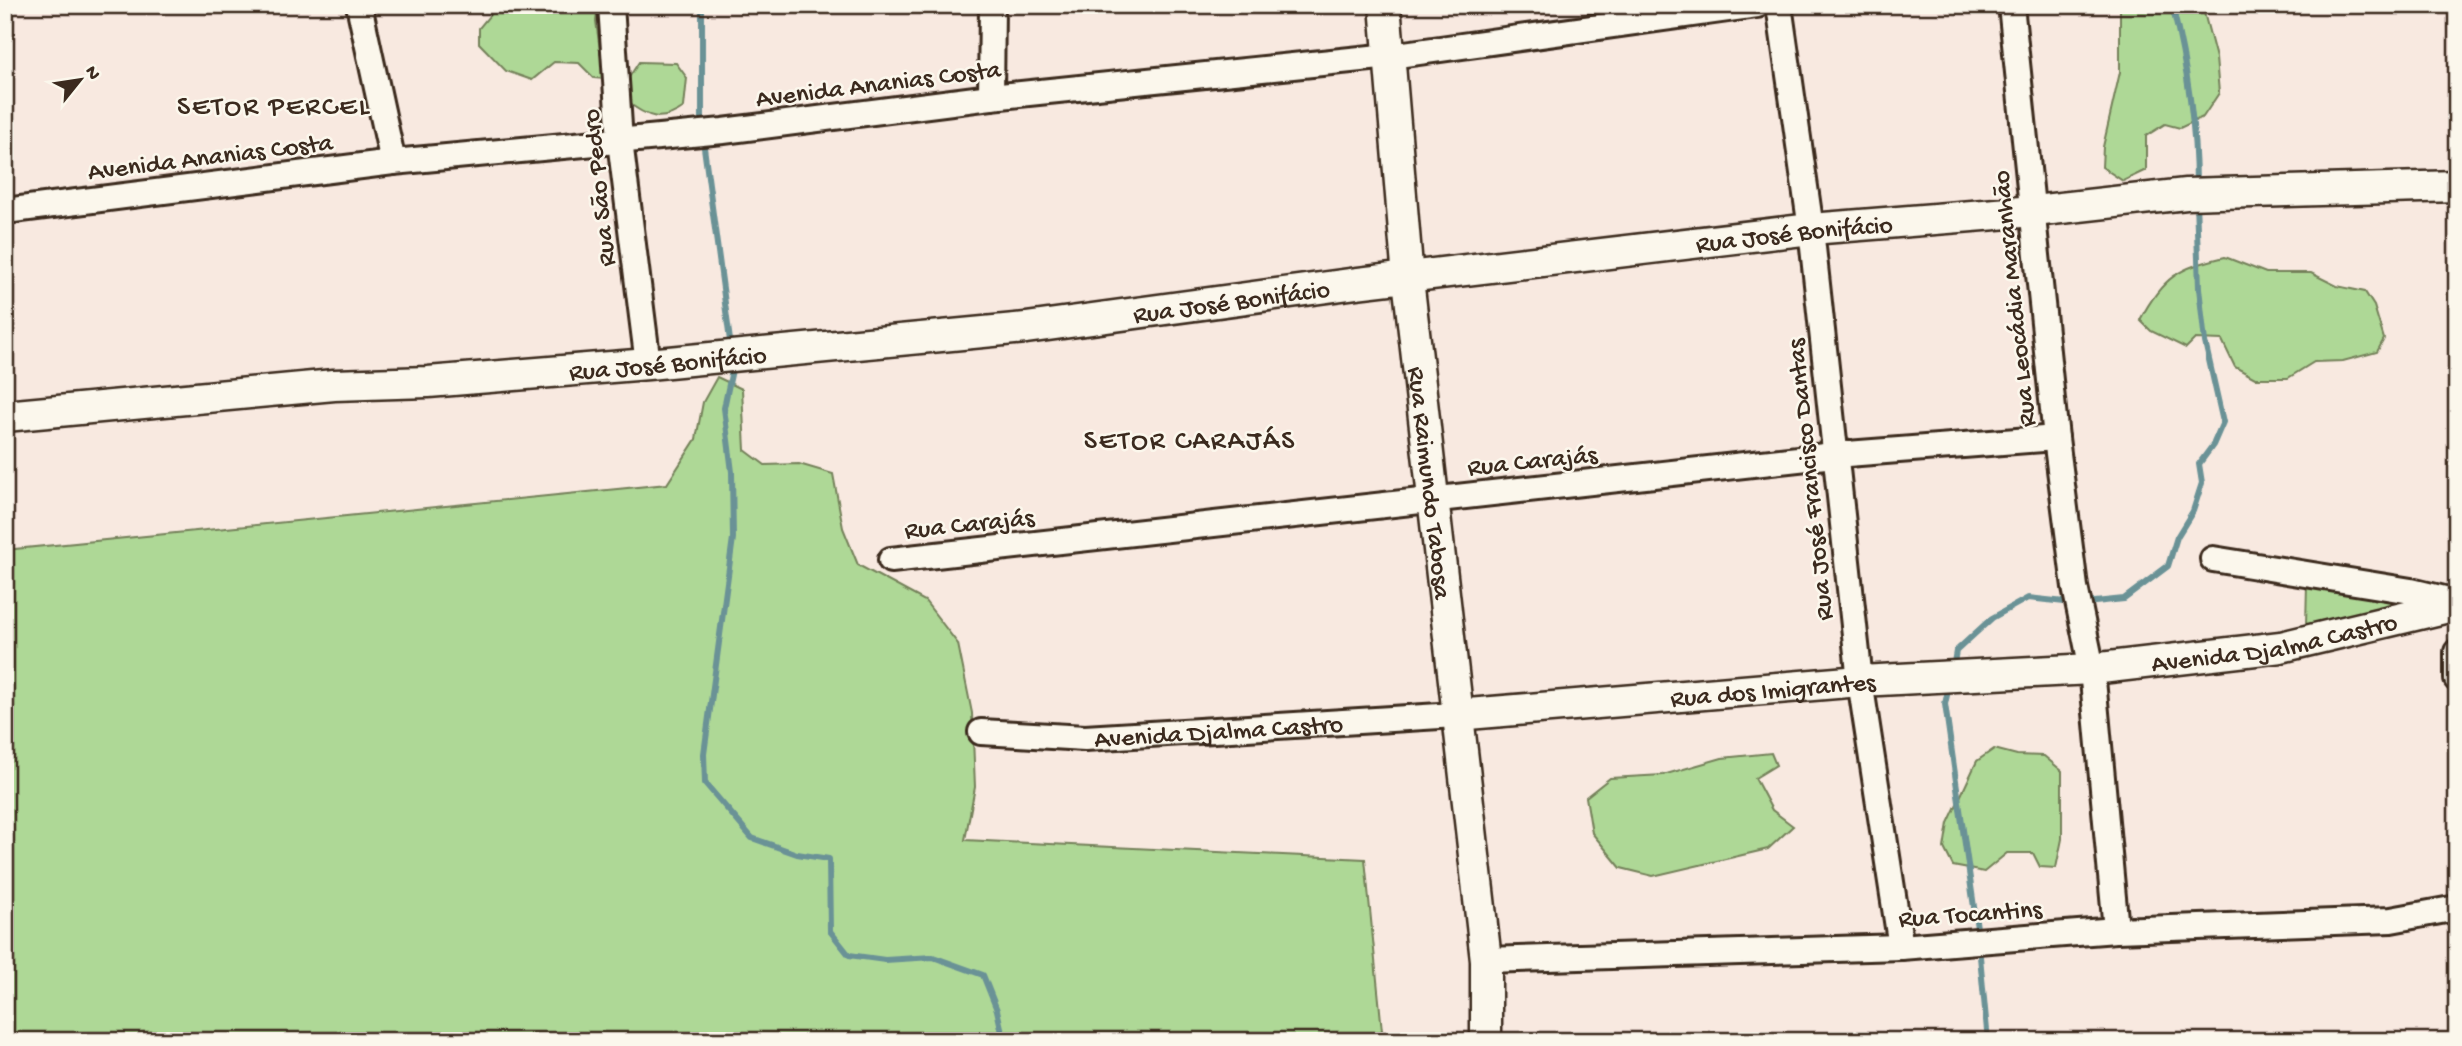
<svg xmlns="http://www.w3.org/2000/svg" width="2462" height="1046" viewBox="0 0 2462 1046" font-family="'Gochi Hand',sans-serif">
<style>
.green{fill:#aed896;stroke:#74815a;stroke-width:2}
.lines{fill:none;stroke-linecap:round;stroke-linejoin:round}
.stream{stroke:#6a9296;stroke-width:6}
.minor-casing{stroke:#3b2a1e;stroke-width:30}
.tertiary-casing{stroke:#3b2a1e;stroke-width:35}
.minor{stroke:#fbf7ec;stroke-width:24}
.tertiary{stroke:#fbf7ec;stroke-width:30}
.labels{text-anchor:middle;stroke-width:5;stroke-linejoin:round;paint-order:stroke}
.street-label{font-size:26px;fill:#3b2a1e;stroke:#fbf7ec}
.neighbourhood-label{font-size:28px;letter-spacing:2px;fill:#3b2a1e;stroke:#fbf7ec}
</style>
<rect width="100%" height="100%" fill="#f8e9e0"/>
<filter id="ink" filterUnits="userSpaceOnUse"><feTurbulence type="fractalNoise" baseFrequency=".0143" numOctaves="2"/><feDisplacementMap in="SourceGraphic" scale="14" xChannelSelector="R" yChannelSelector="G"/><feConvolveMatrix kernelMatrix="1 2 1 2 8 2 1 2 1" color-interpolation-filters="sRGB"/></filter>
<g filter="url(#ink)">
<path class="green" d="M498 5H598L596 21 604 79 594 78 579 63 554 62 532 80 506 71 479 43V28Z
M2120 5H2202L2216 58 2219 93 2203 117 2180 128 2165 124 2146 136V170L2123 181 2102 167 2103 147 2120 72Z
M639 62 676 63 687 78 684 107C660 124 649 117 627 102L626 82Z
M2225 257 2266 273H2311L2337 286 2365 292 2374 306 2384 339 2377 352 2343 361 2314 362 2288 378H2255L2235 367 2222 340 2195 339 2186 348 2151 331 2140 320C2163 276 2179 268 2225 257Z
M717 377 742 389 745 450 765 465 799 464 833 474 843 528 858 565 925 601 958 644 972 713 975 787 965 840 1365 859 1383 1041H5V550L667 484 696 439 703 402Z
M2307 584 2433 603 2306 625Z
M1994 749 2017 755 2044 756 2062 771V839L2056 868 2040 867 2033 853H2007L1984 872 1953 866 1944 848 1948 823 1977 761Z
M1771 753 1776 765 1755 778 1772 810 1793 826 1768 849 1653 876 1621 868 1592 833 1586 797 1610 778 1663 775 1722 758Z"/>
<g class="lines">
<path class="stream" d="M2172 5C2187 65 2196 125 2196 187
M702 129V5
M703 140 731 348
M733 365 724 408 732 472 733 538 704 754 705 783 752 838 797 854 829 859 830 931 849 955 885 960 933 957 983 975 997 1010 1003 1037 999 1041
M2085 603 2124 599 2168 566 2177 537 2193 511 2202 483 2199 464 2213 445 2223 422 2205 342 2199 288 2196 201
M1953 668 1956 651 1992 618 2028 598 2074 603
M1949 686 1945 704 1978 935
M1979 946 1988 1041"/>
<g class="minor-casing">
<g id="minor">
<path d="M359 5 393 162"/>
<path d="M611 5 620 141 648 364"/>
<path d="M1779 5 1811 229 1860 681 1901 947"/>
<path d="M2011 5 2056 438 2075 587 2092 669 2116 930"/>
<path d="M991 97 992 5"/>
<path d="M5 211 393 162 723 131 991 97 1390 56 1757 5"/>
<path d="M2213 559 2411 591 2457 602"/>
<path d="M891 560 1834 455 2056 438"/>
<path d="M2457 652V679"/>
<path id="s1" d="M981 732 1085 738 1456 715"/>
<path d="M1486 960 1901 947 2116 930 2391 920 2457 908"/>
</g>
</g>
<g class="tertiary-casing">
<g id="tertiary">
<path id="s2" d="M1385 5 1408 279 1486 960V1041"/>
<path id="s3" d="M5 416 334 385 428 382 648 364 1026 328 1357 283 1811 229 2034 211 2186 194 2457 186"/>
<path id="s4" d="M1456 715 1860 681 2092 669 2281 647 2457 605"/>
</g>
</g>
<use href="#minor" class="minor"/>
<use href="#tertiary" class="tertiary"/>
</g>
</g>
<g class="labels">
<g class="street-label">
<text transform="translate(878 82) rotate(-7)" y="9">Avenida Ananias Costa</text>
<text transform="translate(210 155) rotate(-7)" y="9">Avenida Ananias Costa</text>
<text transform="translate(597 188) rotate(-96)" y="9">Rua São Pedro</text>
<text dy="9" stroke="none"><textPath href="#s3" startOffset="1799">Rua José Bonifácio</textPath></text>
<text transform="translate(2012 299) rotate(-96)" y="9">Rua Leocádia Maranhão</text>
<text dy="9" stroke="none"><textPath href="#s3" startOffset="1232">Rua José Bonifácio</textPath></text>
<text dy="9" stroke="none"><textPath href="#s3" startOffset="665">Rua José Bonifácio</textPath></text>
<text transform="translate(1532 459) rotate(-6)" y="9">Rua Carajás</text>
<text transform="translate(1808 480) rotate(-96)" y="9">Rua José Francisco Dantas</text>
<text dy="9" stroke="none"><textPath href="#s2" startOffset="480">Rua Raimundo Tabosa</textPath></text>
<text transform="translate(969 522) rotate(-6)" y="9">Rua Carajás</text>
<text dy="9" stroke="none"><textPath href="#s4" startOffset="822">Avenida Djalma Castro</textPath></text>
<text dy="9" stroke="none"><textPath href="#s4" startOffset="318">Rua dos Imigrantes</textPath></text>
<text dy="9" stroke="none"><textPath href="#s1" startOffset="238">Avenida Djalma Castro</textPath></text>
<text transform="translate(1970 912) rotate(-4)" y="9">Rua Tocantins</text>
</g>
<g class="neighbourhood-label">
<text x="274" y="114">SETOR PERCEL</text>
<text x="1190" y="448">SETOR CARAJÁS</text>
</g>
</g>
<rect width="2462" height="1046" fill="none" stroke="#fbf7ec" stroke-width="28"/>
<rect x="14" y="14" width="2434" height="1018" fill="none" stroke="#3b2a1e" stroke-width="2.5" filter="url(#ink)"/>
<g transform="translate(80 80) rotate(60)" stroke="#fbf7ec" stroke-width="5" paint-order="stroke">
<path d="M0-5L12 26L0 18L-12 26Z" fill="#3b2a1e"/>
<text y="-10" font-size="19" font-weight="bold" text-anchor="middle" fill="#3b2a1e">N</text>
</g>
</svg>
